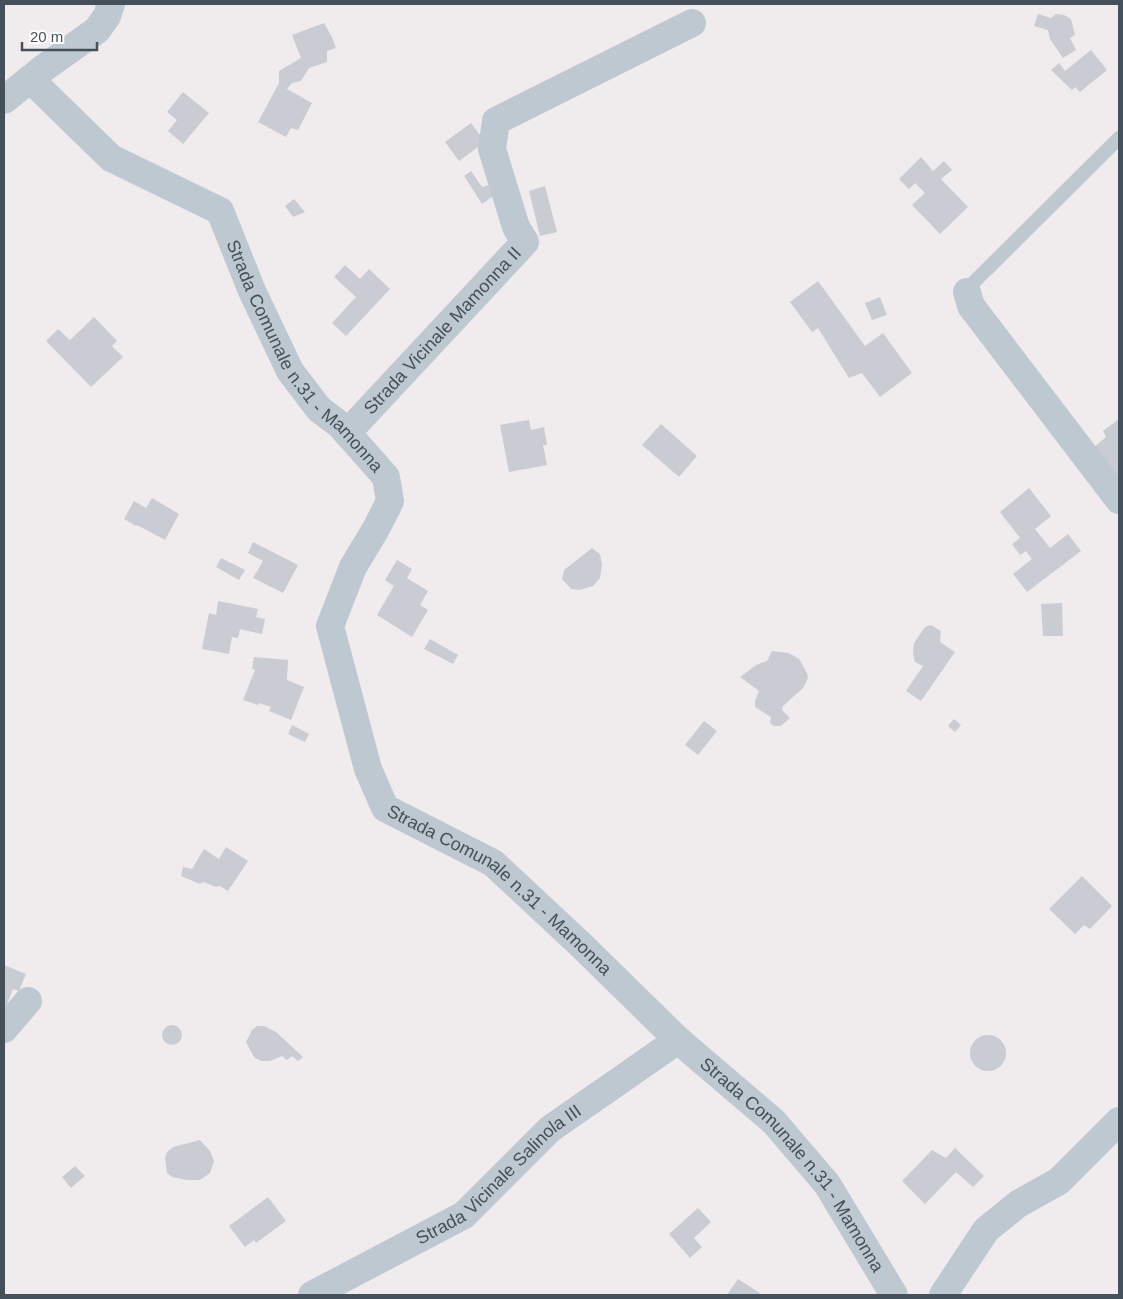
<svg xmlns="http://www.w3.org/2000/svg" width="1123" height="1299" viewBox="0 0 1123 1299" font-family="Helvetica,sans-serif">
<style>
.building{fill:#c9ccd2}
.lines{fill:none;stroke-linecap:round;stroke-linejoin:round}
.service{stroke:#bdc8d0;stroke-width:14}
.minor{stroke:#bdc8d0;stroke-width:28}
.labels{text-anchor:middle;stroke-width:4;stroke-linejoin:round;paint-order:stroke}
.street-label{font-size:18px;fill:#45515a;stroke:#fff}
</style>
<rect width="100%" height="100%" fill="#f0eced"/>
<path class="building" d="M1038 14 1051 18 1056 14 1064 15 1071 19 1075 35 1070 38 1076 50 1063 58 1050 39 1048 30 1034 26Z
M324 23 332 37 336 48 327 51V62L309 68 301 81 292 83 287 89 312 103 298 130 291 128 286 137 258 122 279 83V71L301 58 292 35Z
M1091 50 1107 70 1080 92 1075 87 1072 90 1051 70 1059 63 1065 71Z
M183 92 209 113 183 144 168 131 177 120 167 112Z
M471 123 485 142 459 161 445 142Z
M921 157 933 171 944 161 952 170 941 179 968 207 940 234 912 205 925 193 915 183 909 189 899 179Z
M471 171 482 187 489 185 495 195 482 204 464 176Z
M545 186 557 232 540 236 529 191Z
M294 199 305 212 293 217 285 206Z
M345 265 360 279 369 269 390 289 346 336 332 323 356 297 334 277Z
M818 281 865 346 883 333 912 373 880 397 862 373 849 378 818 328 812 332 790 302Z
M880 297 887 315 872 320 865 303Z
M94 317 117 341 112 346 123 357 91 387 46 341 58 329 70 340Z
M1119 419V484L1092 449 1106 437 1103 431Z
M529 420 531 430 544 427 547 445H543L547 465 509 472 500 425Z
M661 424 697 456 679 477 642 445Z
M1029 488 1051 516 1035 529 1050 548 1068 534 1081 551 1027 592 1013 574 1032 559 1026 551 1020 555 1012 544 1020 538 1000 512Z
M152 498 179 514 165 540 137 525 136 526 124 519 134 501 146 508Z
M253 542 298 565 283 593 253 578 263 561 248 553Z
M592 548 600 554 602 565 600 578 593 586 579 590 571 589 562 579 564 570Z
M221 558 245 570 239 580 216 567Z
M397 560 412 569 407 578 428 591 420 605 428 610 412 637 377 615 394 586 385 580Z
M218 601 258 609 256 617 265 619 262 634 240 629 238 638 232 637 229 654 202 649 209 613 216 615Z
M1062 603 1063 636H1043L1041 604Z
M931 625 941 631 940 642 955 652 921 701 906 691 923 666 915 662 913 654 914 643 925 627Z
M430 639 458 655 453 664 424 649Z
M772 651 789 653 799 659 807 673 808 678 803 688 783 706 782 710 790 718 781 726H774L770 723 771 717 755 707V701L759 691 740 677 756 665 767 661Z
M254 657 288 660 287 680 304 687 291 720 269 711 271 707 259 703 258 705 243 700 255 670 252 669Z
M954 719 961 725 955 732 948 726Z
M704 721 717 731 698 755 685 745Z
M292 725 309 734 305 742 288 734Z
M226 847 248 861 228 891 220 886 216 887 203 882 200 884 181 876 183 867 192 869 204 849 219 859Z
M1082 876 1112 906 1090 929 1084 925 1075 934 1049 909Z
M4 965 26 974 19 991 13 989 4 1012Z
M162 1035a10 10 0 1 1 20 0a10 10 0 1 1-20 0Z
M257 1026H264L276 1032 303 1057 298 1061 292 1056 287 1060 282 1056 270 1061H261L254 1057 246 1042 252 1030Z
M970 1053a18 18 0 1 1 36 0a18 18 0 1 1-36 0Z
M200 1140 210 1151 214 1161 210 1173 200 1180H187L172 1177 167 1173 165 1158 167 1152 173 1147Z
M955 1148 984 1176 973 1187 956 1172 925 1204 902 1181 932 1150 946 1158Z
M75 1166 85 1176 71 1188 62 1177Z
M268 1197 286 1221 256 1243 254 1240 245 1247 229 1226Z
M698 1208 711 1222 694 1238 702 1247 690 1258 669 1234Z
M738 1279 760 1293 758 1295H727Z"/>
<g class="lines">
<path class="service" d="M967 292 974 282 1119 138"/>
<g class="minor">
<path d="M30 79 41 70 97 30 107 16 111 4"/>
<path id="s1" d="M4 100 30 79 111 158 220 211 252 291 290 371 319 409 340 425 386 477 390 501 377 527 353 567 330 626 368 769 385 808 493 863 581 945 678 1040 774 1122 827 1184 894 1295"/>
<path d="M967 292 971 306 1119 500"/>
<path id="s2" d="M347 433 525 242 516 227 492 149 496 121 692 23"/>
<path d="M4 1029 28 1001"/>
<path id="s3" d="M312 1295 464 1215 550 1129 678 1040"/>
<path d="M943 1295 986 1230 1018 1204 1059 1181 1119 1121"/>
</g>
</g>
<g class="labels">
<g class="street-label">
<text dy="6" stroke="none"><textPath href="#s2" startOffset="140">Strada Vicinale Mamonna II</textPath></text>
<text dy="6" stroke="none"><textPath href="#s1" startOffset="438">Strada Comunale n.31 - Mamonna</textPath></text>
<text dy="6" stroke="none"><textPath href="#s1" startOffset="1082">Strada Comunale n.31 - Mamonna</textPath></text>
<text dy="6" stroke="none"><textPath href="#s1" startOffset="1488">Strada Comunale n.31 - Mamonna</textPath></text>
<text dy="6" stroke="none"><textPath href="#s3" startOffset="224">Strada Vicinale Salinola III</textPath></text>
</g>
</g>
<rect width="1123" height="1299" fill="none" stroke="#45515a" stroke-width="10"/>
<path d="M22 42v8h75v-8" fill="none" stroke="#45515a" stroke-width="2.5"/>
<text x="30" y="42" font-size="15" fill="#45515a" stroke="#ffffff" stroke-width="4" paint-order="stroke">20 m</text>
</svg>
